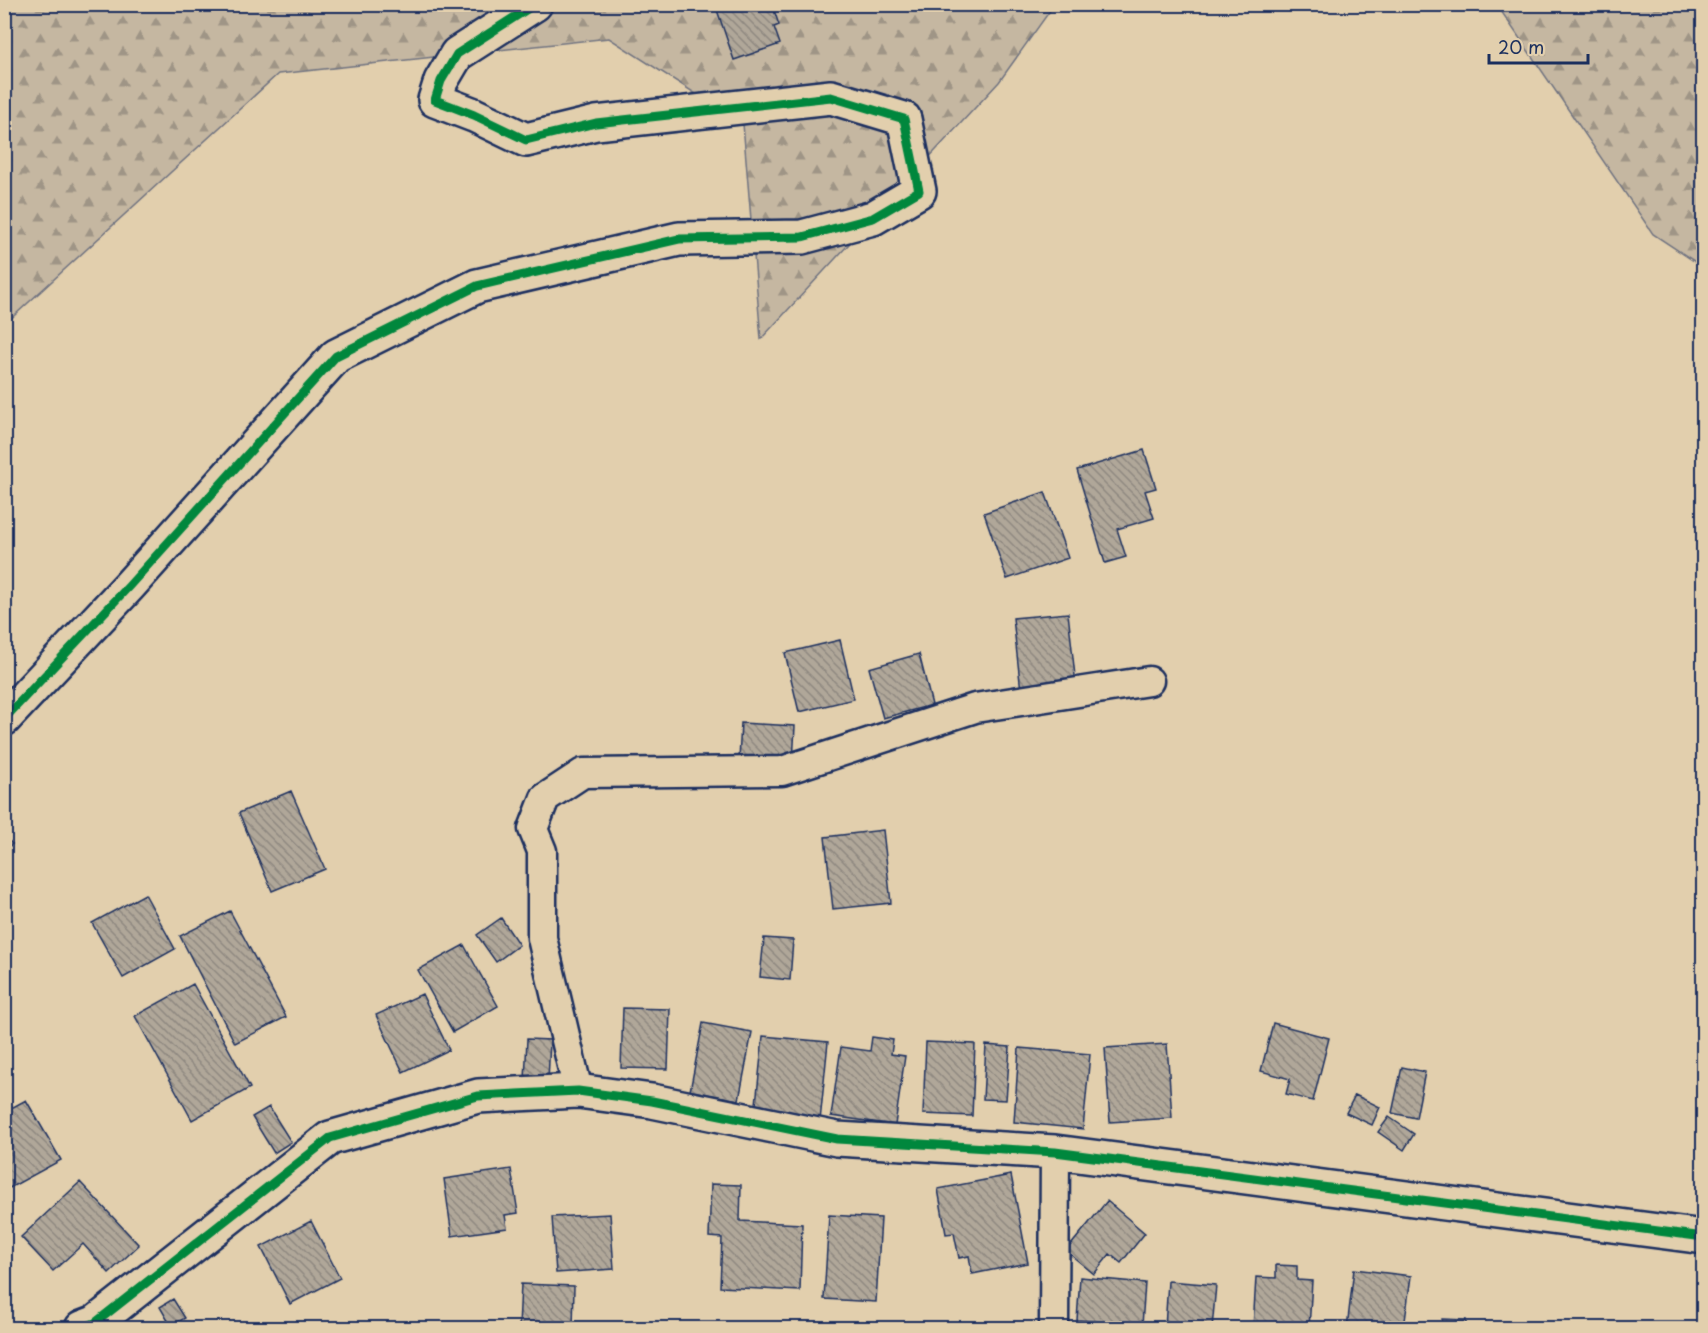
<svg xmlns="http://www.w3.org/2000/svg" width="1708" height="1333" viewBox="0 0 1708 1333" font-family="'Playpen Sans',sans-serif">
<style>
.forest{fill:url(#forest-firs);stroke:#707380;stroke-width:1.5}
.building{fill:url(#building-back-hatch);stroke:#1b2f5e;stroke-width:1.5}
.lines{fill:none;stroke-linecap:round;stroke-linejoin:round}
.minor-casing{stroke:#1b2f5e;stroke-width:33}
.tertiary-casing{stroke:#1b2f5e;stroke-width:38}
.minor{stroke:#e2cfad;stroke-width:28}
.tertiary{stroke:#e2cfad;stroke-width:33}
.cycleway-casing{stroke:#e2cfad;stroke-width:13}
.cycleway{stroke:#00873e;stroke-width:9}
</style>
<defs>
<pattern id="forest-firs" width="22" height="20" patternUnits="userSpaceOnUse" patternTransform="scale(1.5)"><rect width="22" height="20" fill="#c5b7a1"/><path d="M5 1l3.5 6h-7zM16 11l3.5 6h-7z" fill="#9f9586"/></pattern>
<pattern id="building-back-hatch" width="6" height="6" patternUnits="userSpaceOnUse" patternTransform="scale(1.5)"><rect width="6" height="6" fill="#b0a799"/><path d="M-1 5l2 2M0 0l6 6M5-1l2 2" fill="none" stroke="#8e8880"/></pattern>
</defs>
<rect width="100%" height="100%" fill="#e2cfad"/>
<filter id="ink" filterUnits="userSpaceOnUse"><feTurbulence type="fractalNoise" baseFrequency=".0167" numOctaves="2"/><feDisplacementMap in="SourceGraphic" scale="12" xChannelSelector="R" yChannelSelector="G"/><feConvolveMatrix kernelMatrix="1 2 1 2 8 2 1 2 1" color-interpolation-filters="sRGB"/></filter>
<g filter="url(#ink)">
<path class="forest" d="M5 5H1054L999 82 761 339 743 124 609 38 278 74 5 324Z
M1497 5H1703V267L1653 234Z"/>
<path class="building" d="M715 4H772L779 25 774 27 780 44 734 60Z
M1144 450 1156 488 1145 491 1154 518 1117 529 1126 557 1105 563 1077 470Z
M1045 492 1068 558 1007 579 984 513Z
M1068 613 1076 685 1021 691 1013 618Z
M840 640 854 699 799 712 785 653Z
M919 654 932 705 883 718 869 668Z
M741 723 795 726 793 762 739 759Z
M291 791 325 869 272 891 239 813Z
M883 830 891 903 833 909 825 837Z
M4 836 12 844 4 851Z
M145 894 175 949 123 978 92 923Z
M230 911 286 1017 235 1043 180 936Z
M501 918 519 945 496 962 477 935Z
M764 938 793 940 790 980 760 977Z
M464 945 498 1006 453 1032 418 970Z
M193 984 250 1088 192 1120 135 1016Z
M422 994 449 1050 403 1072 376 1015Z
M623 1008 670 1009 668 1069 621 1068Z
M703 1023 752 1032 739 1100 690 1091Z
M1273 1023 1329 1038 1313 1101 1286 1094 1290 1079 1261 1071Z
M763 1036 828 1042 820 1121 755 1114Z
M872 1037 893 1040 891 1054 905 1056 895 1125 831 1116 841 1047 870 1051Z
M527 1039 550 1040 548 1081 525 1080Z
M926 1042 975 1044 972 1116 923 1114Z
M1167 1044 1172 1118 1110 1122 1105 1048Z
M986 1045 1010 1047 1006 1100 983 1099Z
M1019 1048 1090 1054 1083 1129 1014 1122Z
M1402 1067 1425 1072 1416 1118 1392 1113Z
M1355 1095 1380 1107 1372 1125 1346 1113Z
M26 1100 61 1160 4 1191V1112Z
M269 1107 291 1142 274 1153 252 1117Z
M1389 1117 1414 1134 1404 1150 1378 1132Z
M511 1169 518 1213 505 1215 507 1228 452 1236 444 1179Z
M1011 1175 1028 1263 972 1274 969 1256 959 1258 954 1233 946 1234 938 1189Z
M80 1182 139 1245 109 1273 83 1244 53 1271 21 1237Z
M711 1184 741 1185 740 1221 802 1224 800 1291 720 1287 722 1238 709 1237Z
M1107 1201 1145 1233 1121 1263 1110 1254 1094 1274 1066 1251Z
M610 1214 614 1269 556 1273 552 1217Z
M829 1215 881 1218 876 1302 824 1299Z
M311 1221 340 1278 290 1304 261 1247Z
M1276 1265 1297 1266V1280L1312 1281 1309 1328H1253L1256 1277 1276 1278Z
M1354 1269 1411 1276 1404 1328H1347Z
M1080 1277 1145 1283 1142 1325 1077 1320Z
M1168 1281 1216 1285 1212 1328H1165Z
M521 1284 574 1286 573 1328H519Z
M173 1299 185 1318 171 1326 160 1307Z
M1442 1319 1466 1320V1328H1442Z
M985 1323V1328H929L928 1325Z"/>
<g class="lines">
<g class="minor-casing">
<path id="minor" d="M578 1091 542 938V851L533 829 545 798 583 773 782 771 975 708 1149 681
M1054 1328 1055 1152"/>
</g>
<g class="tertiary-casing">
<path id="tertiary" d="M4 719 129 586 336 356 477 286 679 239 802 237 873 218 919 191 904 119 831 97 596 123 526 140 474 115 435 100 441 81 457 54 535 4
M82 1328 95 1323 330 1138 478 1096 578 1091 652 1101 837 1139 1055 1152 1704 1237"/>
</g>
<use href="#minor" class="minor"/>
<use href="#tertiary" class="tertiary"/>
<g class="cycleway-casing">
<path id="cycleway" d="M4 719 129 586 336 356 477 286 679 239 802 237 873 218 919 191 904 119 831 97 596 123 526 140 474 115 435 100 441 81 457 54 535 4
M82 1328 95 1323 330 1138 478 1096 578 1091 652 1101 837 1139 1055 1152 1704 1237"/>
</g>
<use href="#cycleway" class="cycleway"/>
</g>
</g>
<rect width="1708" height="1333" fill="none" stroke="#e2cfad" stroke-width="24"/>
<rect x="12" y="12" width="1684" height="1309" fill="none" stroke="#1b2f5e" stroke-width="2" filter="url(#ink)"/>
<path d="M1489 54v9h99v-9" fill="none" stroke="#1b2f5e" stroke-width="3"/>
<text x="1498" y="54" font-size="18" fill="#1b2f5e" stroke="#e2cfad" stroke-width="4.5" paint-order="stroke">20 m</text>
</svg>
